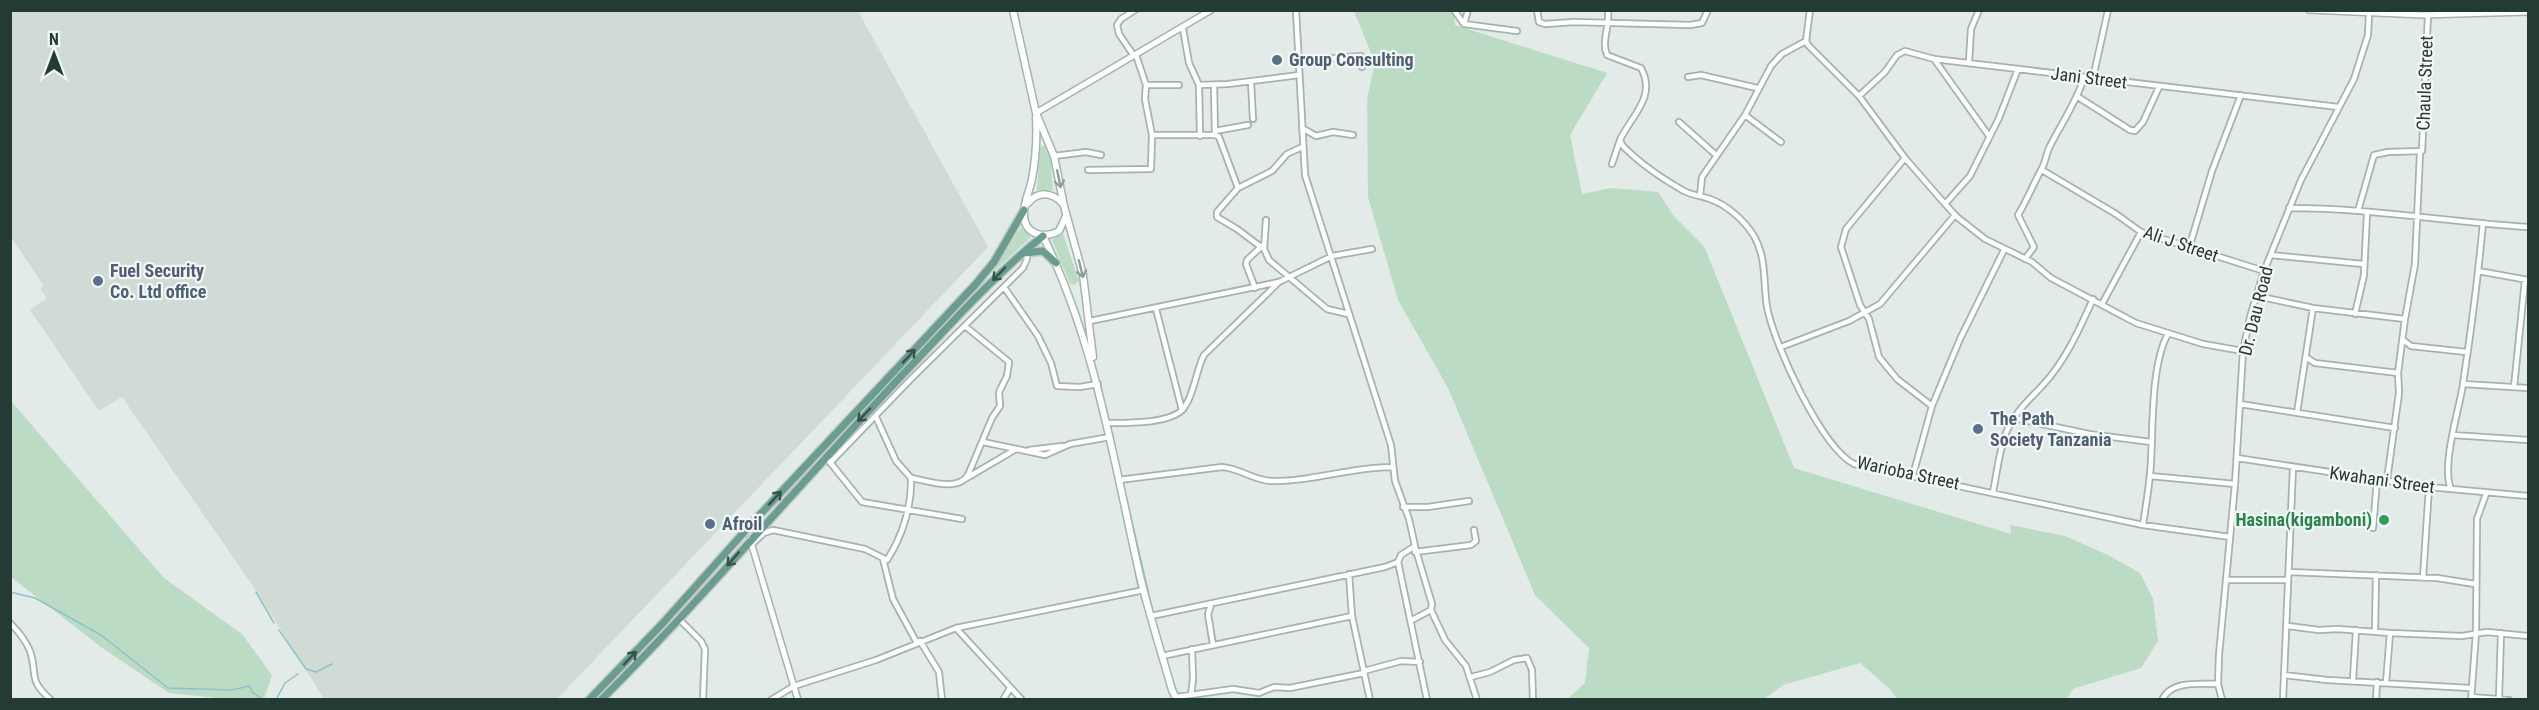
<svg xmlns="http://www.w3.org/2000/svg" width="2539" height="710" viewBox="0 0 2539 710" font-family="'Roboto Condensed',sans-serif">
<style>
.built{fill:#d0dbd6}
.green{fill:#bcdbc5}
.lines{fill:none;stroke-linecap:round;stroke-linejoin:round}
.stream{stroke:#8ec2cc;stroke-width:1.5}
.minor-casing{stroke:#a5b3ae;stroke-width:8}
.tertiary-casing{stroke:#a5b3ae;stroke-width:8}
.secondary-casing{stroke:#a1b6af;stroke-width:9}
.primary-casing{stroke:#c1c8c6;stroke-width:10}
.minor{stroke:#fff;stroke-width:4.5}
.tertiary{stroke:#fff;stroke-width:5}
.secondary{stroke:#fff;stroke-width:6}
.primary{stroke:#6a9d90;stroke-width:7}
.oneway{stroke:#919d9a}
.oneway2{stroke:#35544b}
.service-dot{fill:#5c6f8a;stroke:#f2f8f5;stroke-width:2}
.leisure-dot{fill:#2e9e5b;stroke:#f2f8f5;stroke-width:2}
.labels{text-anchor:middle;stroke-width:4.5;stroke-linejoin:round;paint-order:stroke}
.service-label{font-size:18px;font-weight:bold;fill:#4e5e75;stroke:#f2f8f5;text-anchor:start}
.street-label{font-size:18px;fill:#233b34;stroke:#f2f8f5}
.leisure-label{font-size:18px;font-weight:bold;fill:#27864d;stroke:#f2f8f5;text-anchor:end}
</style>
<rect width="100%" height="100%" fill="#e2ebe7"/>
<path class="built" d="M10 11H858L988 247 557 699H324L255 589 122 397 99 411 30 310 47 298 40 289 44 286 11 237Z"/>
<path class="green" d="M1354 11H1454L1455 25 1607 73 1570 135 1582 194 1612 188 1658 192 1673 215 1704 246 1794 468 2011 534 2010 525 2065 536 2108 555 2140 573 2153 599 2158 641 2141 668 2073 689 2067 699H1897L1890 689 1860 663 1783 685 1764 699H1567L1585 683 1589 648 1535 595 1448 388 1398 300 1368 197 1367 99 1375 63Z
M1044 145 1050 156 1053 190H1037L1040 148Z
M1021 227 1031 237 992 273Z
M1063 234 1079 281 1074 285 1070 284 1052 240Z
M10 400 164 578 242 634 272 675 264 699H226L169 693 101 647 11 577Z"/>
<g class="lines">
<path class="stream" d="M1123 483 1153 612
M1126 525 1138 586
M10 592 35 598 101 635 168 688 232 690 249 686 253 693 264 700
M256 592 274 623
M1141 597 1144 604
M1155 620 1163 648
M279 630 306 669 316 672 332 664
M1168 667 1177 693
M276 700 285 683 298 674"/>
<g class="minor-casing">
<path id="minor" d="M1454 10 1464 24 1517 31
M1537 10 1539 22 1545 24 1574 22 1690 25 1702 23 1708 10
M1608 10C1610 26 1601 42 1607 55L1641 68C1657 97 1631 116 1620 140L1622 145C1638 162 1663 179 1684 191 1692 195 1701 196 1710 199 1727 205 1744 220 1754 236 1767 259 1763 283 1767 307 1774 344 1821 447 1854 464L2143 525 2230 537
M1464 24 1468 10
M1183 29 1189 63 1199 85 1228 84 1299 75
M1806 41 1808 45 1859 96 1905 158 1945 204 1957 217 1985 239 2032 262 2051 278 2136 323 2203 344 2243 351
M1136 55 1146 85H1179
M1134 56 1119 34 1117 25 1121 19 1135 10
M1934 59 1989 136
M1298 61 1361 56 1362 67
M1969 62 1971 29 1979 10
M1688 77 1701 75 1757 88
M2093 78 2108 10
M1251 82 1253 119
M1146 85 1145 99 1152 135H1215
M1199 85 1200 136
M1214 85 1215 135 1219 137 1238 188
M1859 96 1885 72 1897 55 1905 51 1934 59 2338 107
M2078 97 2130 130 2135 131 2143 122 2159 87
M1745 115 1781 142
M1679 122 1716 155
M1302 128 1316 136 1333 132 1353 135
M1215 131 1248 125
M1054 156 1086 152 1101 155
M1905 158 1846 229 1841 247 1860 305 1869 319 1879 357 1897 379 1932 406
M1612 164 1620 140
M1088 170 1151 169 1152 135
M2042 170 2116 214 2141 232 2264 271
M1700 196 1702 177 1745 115 1771 66 1782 54 1806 41 1810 10
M1945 204 1970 176 1999 118 2018 69
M2289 208C2369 208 2449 222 2528 227
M2358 211 2374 155 2388 152 2422 151 2428 15
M1266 220 1264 249 1269 260 1327 309 1348 314
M1261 247 1237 229 1217 217V212L1238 188 1272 171 1287 154 1302 147
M2189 248 2212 171 2241 95
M2271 255 2363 264
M2025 259 2034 247 2018 215C2027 200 2033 185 2041 170 2045 164 2046 155 2049 148 2061 124 2076 103 2084 78
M2478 271 2528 280
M1004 287 1038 336 1051 363 1057 386 1080 387 1098 384
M1255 288 1246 264 1247 260 1262 246
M2257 296 2313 308 2405 319
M2102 304 2141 232
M1156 309 1182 410
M2355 314 2364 275 2367 213
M1090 321 1279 282 1332 256 1372 249
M2403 340 2411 346 2466 352
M1781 347 1849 321 1880 304 1955 215
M2307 358 2315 363 2398 373
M2463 384 2528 388
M2514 387 2525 280
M2240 404 2395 428
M2297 413 2313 308
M2014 418 2089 434 2151 442
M1107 423C1126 423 1172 424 1184 408 1194 395 1196 370 1204 355L1278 283
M2453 435 2528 440
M983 442 1045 455 1070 444 1110 437
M1029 450 1062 446
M2237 458 2429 487 2528 496
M829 461 862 502 962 519
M830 463 909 381 1023 268 1027 259 1026 252
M1913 475 1932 406 1960 339 2004 250
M2150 476 2235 484
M911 478C928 481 958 492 968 475L992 418 1000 406 999 392 1007 376 1009 362 965 326
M965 479 1016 449
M1119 480 1222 467C1239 468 1253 480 1271 481 1311 482 1351 467 1392 467
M2387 480 2399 393 2398 373 2405 319 2415 264 2420 153
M2451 489C2441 465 2459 411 2463 384 2471 331 2478 277 2483 223
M1993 492C1997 473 1999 451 2006 433 2014 413 2028 401 2042 386 2065 362 2080 328 2093 299
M1403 507H1428L1469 501
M2143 525C2146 504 2150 483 2151 461 2153 427 2151 364 2168 334
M2373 528 2377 480
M752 544 764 533 773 530 865 549 887 560C902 537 912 506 911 478L896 461 876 417
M1415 552 1471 545 1476 541 1474 530
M883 559 893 599 917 643
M1398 562 1427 700
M2289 572 2437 578 2475 584
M1349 574 1352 616 1370 700
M2423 578 2429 487
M2226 580H2288
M1211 605 1208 614 1213 645
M1431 610 1445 640 1466 666 1477 700
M1151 616 1385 567 1398 562 1401 555 1415 546 1409 519 1395 481 1391 445 1305 175 1296 10
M680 620 701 641 705 649 703 700
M1412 620 1431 610 1432 604 1415 547
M10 623C18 631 26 641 30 651 38 674 27 679 51 700
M2288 626 2319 630 2338 629 2390 633 2462 636 2487 632 2528 636
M956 628 1022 700
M2375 631 2376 575
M920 641 939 672 942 700
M1162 656 1352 616
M1364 671 1401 661 1420 662
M2284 675 2327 680 2470 688
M1471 677 1490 672 1514 660 1527 658 1532 670 1533 700
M2353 680 2356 630
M2386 683 2390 633
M1191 695 1193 679 1192 649
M1176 697 1233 689 1259 693 1274 687 1290 688 1364 673
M2471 697 2509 700
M2499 699 2501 633
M771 700 794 686 876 660 956 628 1144 590
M1003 700 1010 688
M2162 700C2171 680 2200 684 2218 684
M2222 700 2218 684 2219 655 2235 484 2243 351 2250 317 2264 271 2301 180 2354 79 2368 35 2369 14
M2283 700 2293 467
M2376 700 2377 682
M2471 700 2476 633 2477 519 2486 494"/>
</g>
<g class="tertiary-casing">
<path id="tertiary" d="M2309 10 2423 15 2528 12
M1036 113 1211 10
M750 539 798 700"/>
</g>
<g class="secondary-casing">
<path id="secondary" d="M1013 10 1036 113 1054 156 1064 206 1083 275 1093 357
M1036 117C1037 137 1036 158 1032 179 1030 190 1023 204 1024 215 1024 235 1045 239 1059 231L1066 216
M1028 203C1038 191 1052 192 1062 203
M1043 236C1095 342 1113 457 1139 572 1148 611 1161 651 1172 690L1177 700"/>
</g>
<g class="primary-casing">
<path id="primary" d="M1024 253 1043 251 1056 263
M589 700 663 623 754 521 975 285 994 262 1024 210
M601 700C707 594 804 479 907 370 951 324 993 276 1043 236"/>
</g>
<use href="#minor" class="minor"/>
<use href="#tertiary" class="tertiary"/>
<use href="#secondary" class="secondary"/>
<use href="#primary" class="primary"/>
</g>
<defs><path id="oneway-shaft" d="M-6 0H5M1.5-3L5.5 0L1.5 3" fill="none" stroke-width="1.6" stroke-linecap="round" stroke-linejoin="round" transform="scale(1.5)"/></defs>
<g class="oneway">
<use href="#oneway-shaft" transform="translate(1059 179) rotate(78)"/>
<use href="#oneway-shaft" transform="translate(1081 269) rotate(76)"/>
</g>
<g class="oneway2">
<use href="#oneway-shaft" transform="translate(999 274) rotate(134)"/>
<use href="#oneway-shaft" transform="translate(909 356) rotate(-47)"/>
<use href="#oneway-shaft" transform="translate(864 415) rotate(134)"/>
<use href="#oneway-shaft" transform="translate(775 498) rotate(-47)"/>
<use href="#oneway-shaft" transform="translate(733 559) rotate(131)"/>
<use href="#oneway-shaft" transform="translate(630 658) rotate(-47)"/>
</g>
<g class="service-dot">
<circle cx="1277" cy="60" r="6"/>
<circle cx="98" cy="281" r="6"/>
<circle cx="1978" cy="429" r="6"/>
<circle cx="710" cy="524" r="6"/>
</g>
<circle class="leisure-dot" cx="2384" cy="520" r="6"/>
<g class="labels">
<g class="service-label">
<text x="1289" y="66">Group Consulting</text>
<text x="110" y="277">Fuel Security<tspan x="110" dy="21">Co. Ltd office</tspan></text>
<text x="1990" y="425">The Path<tspan x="1990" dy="21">Society Tanzania</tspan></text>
<text x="722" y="530">Afroil</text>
</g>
<g class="street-label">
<text transform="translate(2089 78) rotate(7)" y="6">Jani Street</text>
<text transform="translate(2425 83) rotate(-88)" y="6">Chaula Street</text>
<text transform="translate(2181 244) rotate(19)" y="6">Ali J Street</text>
<text transform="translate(2256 311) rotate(-76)" y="6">Dr. Dau Road</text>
<text transform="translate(1908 473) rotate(12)" y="6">Warioba Street</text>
<text transform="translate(2382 480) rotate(8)" y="6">Kwahani Street</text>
</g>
<g class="leisure-label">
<text x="2372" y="526">Hasina(kigamboni)</text>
</g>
</g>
<rect width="2539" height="710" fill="none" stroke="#233b34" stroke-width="24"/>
<g transform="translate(54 54)" stroke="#f2f8f5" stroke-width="4.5" paint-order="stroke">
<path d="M0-4.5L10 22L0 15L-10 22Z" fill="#233b34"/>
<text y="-9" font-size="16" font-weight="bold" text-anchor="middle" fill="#233b34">N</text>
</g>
</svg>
